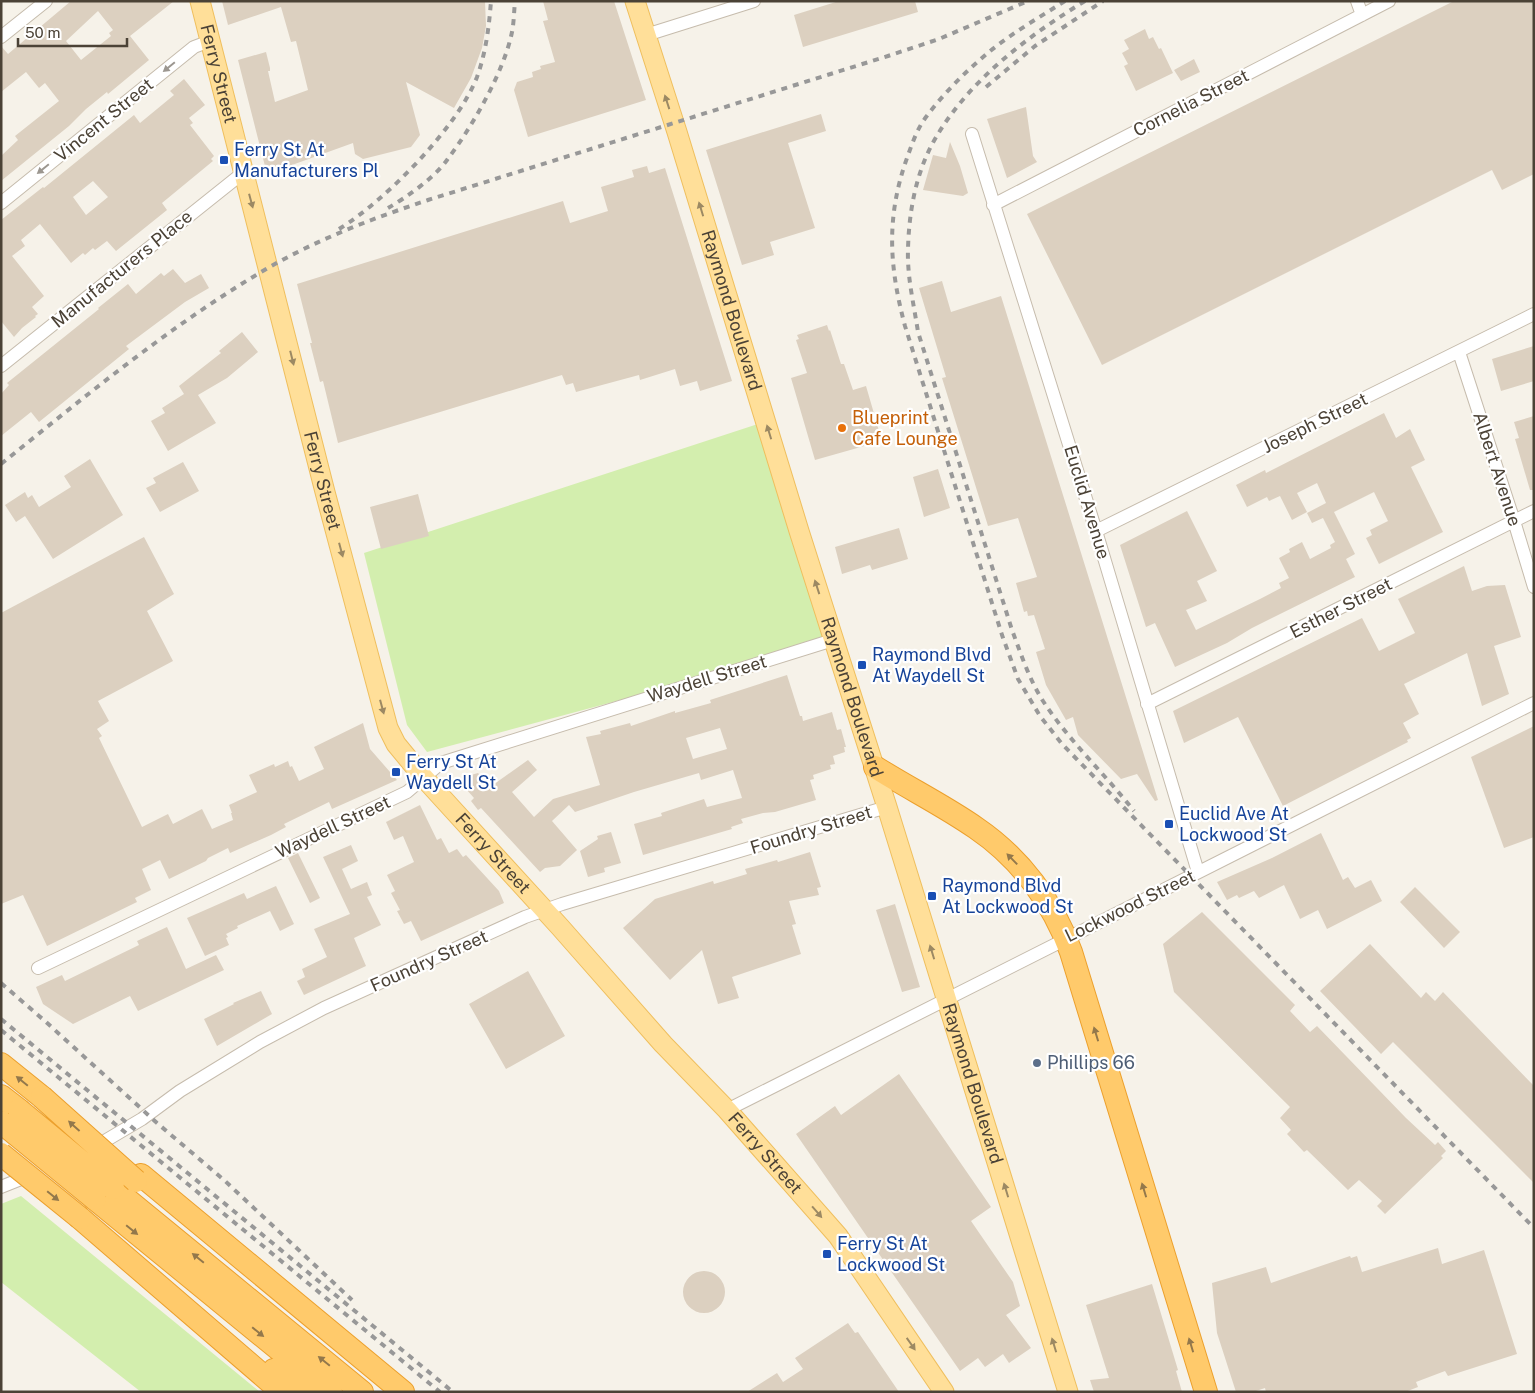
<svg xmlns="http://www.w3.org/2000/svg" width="1535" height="1393" viewBox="0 0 1535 1393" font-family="'Public Sans',sans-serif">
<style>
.green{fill:#d3eeae}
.building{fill:#dcd0c0;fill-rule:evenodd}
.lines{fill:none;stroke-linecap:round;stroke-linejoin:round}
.minor-casing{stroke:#c6bcad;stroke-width:14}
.primary-casing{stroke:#efbf5e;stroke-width:21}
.motorway-casing{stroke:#eca02d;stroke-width:24}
.minor{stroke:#fff;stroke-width:12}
.primary{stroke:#ffdf99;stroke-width:19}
.motorway{stroke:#ffca6b;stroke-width:22}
.rail{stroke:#989898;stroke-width:4;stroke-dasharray:6 6;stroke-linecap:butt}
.motorway-bridge-casing{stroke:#eca02d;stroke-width:24;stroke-linecap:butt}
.motorway-bridge{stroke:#ffca6b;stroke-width:22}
.oneway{fill:#9c9790}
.oneway2{fill:#9c8963}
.oneway3{fill:#93784b}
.transit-dot{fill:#1a4fb4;stroke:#fff;stroke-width:2}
.food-dot{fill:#e8710a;stroke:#fff;stroke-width:2}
.service-dot{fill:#5c6f8a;stroke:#fff;stroke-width:2}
.labels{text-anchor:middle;stroke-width:4.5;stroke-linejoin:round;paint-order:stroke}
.street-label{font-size:18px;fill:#4b4236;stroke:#fff}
.transit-label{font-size:18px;fill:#164399;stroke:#fff;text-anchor:start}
.food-label{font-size:18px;fill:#c56008;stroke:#fff;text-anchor:start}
.service-label{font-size:18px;fill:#4e5e75;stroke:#fff;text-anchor:start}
</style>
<rect width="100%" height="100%" fill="#f6f2e9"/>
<path class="green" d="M767 421 832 643 427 752 407 725 364 553Z
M21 1196 260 1392H141L1 1282V1204Z"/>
<path class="building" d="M71 1H174L130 36 149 60 108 94 107 92 86 109 69 126 1 181V156L18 140 15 136 59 101 45 83 39 88 26 72 1 92V46L8 54ZM98 11 113 30 109 33 111 36 81 60 66 41Z
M222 1H485L486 26 482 48 471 78 454 108 406 82 420 135 411 147 363 159 355 154 353 143 267 174 238 60 266 52 270 68V71H268L275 102 308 90 296 41 291 42 281 7 228 25Z
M543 1H614L646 100 528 137 514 90 517 82 533 77 532 72 541 69 540 66 555 62 543 21 548 20Z
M839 1H915L918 12 803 47 794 15Z
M1454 1H1534V174L1502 190 1492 170 1102 365 1027 214Z
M1145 29 1149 39 1153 37 1159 49 1161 48 1173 73 1136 91 1124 66 1128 64 1122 53 1129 49 1124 40Z
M1194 59 1200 72 1181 81 1174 70Z
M184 79 205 105 189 118 193 123 190 125 214 156 211 159 213 161 162 203 167 210 116 251 107 241 95 250 93 248 85 255 83 253 71 263 40 224 21 240 25 246 12 256 44 296 32 307 38 314 35 316 36 317 22 328 14 337 1 321V220L43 187 44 188 134 115 140 123 174 95 170 91ZM93 181 108 197 86 215 73 197Z
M1026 107 1033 156 1037 162 1007 178 987 119Z
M821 114 826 131 788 143 815 228 770 242 774 255 742 265 706 150Z
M950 142 960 166 968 193 963 196 923 190 933 155 946 158Z
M647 166 649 173 665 168 732 381 700 391 697 381 680 386 675 369 640 380 639 375 576 392 573 383 566 385 562 375 338 443 323 381 320 382 310 343H312L297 284 563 201 570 223 608 211 601 187 634 177 632 170Z
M173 269 185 283 201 274 209 288 185 302 126 346 129 349 39 422 31 412 1 436V394L9 385 7 383 99 309 98 308 128 284 136 294 161 273 164 276Z
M942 281 951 312 1001 296 1158 800 1155 801 1137 774 1121 779 1078 735 1073 717 1066 720 1046 685 1036 652 1045 649 1034 615 1028 616 1027 611 1024 612 1016 583 1037 577 1018 518 988 526 942 378 946 377 919 288Z
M827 325 829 331 830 330 841 364H844L853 390 866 386 882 441 815 460 791 378 807 373 796 340 799 339 797 335Z
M242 332 258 352 227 378 198 395 216 423 168 451 151 421 165 413 162 408 184 394 179 386 221 353 219 351Z
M1534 346V381L1501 391 1492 359Z
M1384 413 1396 438 1410 429 1425 460 1411 467 1443 532 1379 564 1366 538 1372 535 1370 530 1388 521 1374 492 1334 512 1355 554 1346 559 1355 577 1252 628 1227 643 1175 667 1155 623 1146 627 1120 545 1187 511 1217 571 1197 581 1207 601 1186 610 1196 630 1260 599 1281 588 1279 583 1289 578 1279 558 1290 552 1289 549 1302 542 1310 559 1331 548 1330 545 1335 542 1323 518 1312 523 1307 513 1326 503 1317 483 1297 493 1307 512 1292 520 1280 496 1269 501 1267 497 1247 507 1236 485 1265 470 1266 473Z
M1534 416V490H1530L1515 439 1519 438 1514 422Z
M90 459 123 515 53 559 25 516 16 522 5 505 25 492 28 498 32 495 39 507 71 487 64 476Z
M183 462 199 491 160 512 146 488 156 483 153 478Z
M938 469 950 508 924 517 913 477Z
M418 494 429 536 381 549 370 507Z
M899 528 908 559 872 570 870 565 842 574 835 547Z
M144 537 174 594 147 611 173 661 98 701 109 721 97 729 102 736 99 738 142 827 168 814 173 824 202 809 212 829 233 820 231 813H232L229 805 257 792 249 775 274 764 275 767 288 761 290 767 292 766 299 781 324 769 314 747 363 723 370 749 397 780 332 809 329 802 284 824 286 827 271 835 230 853 228 848 208 858 206 861 169 879 160 860 142 869 151 890 135 898 137 902 47 946 23 895 1 904V613Z
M1464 566 1472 591 1487 586 1505 585 1521 637 1494 646 1509 694 1482 706 1467 653 1404 684 1419 714 1403 723 1411 738 1407 740 1408 742 1283 806 1238 717 1184 743 1173 711 1362 618 1379 651 1415 633 1398 599Z
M787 675 800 716H802L803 721 832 712 837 730 841 729 846 747H844L845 752 833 756 835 764 830 765 831 769 813 775 814 779 810 780 816 800 775 812 763 813 741 819 743 823 731 827 732 829 643 855 634 824 662 816 661 813 704 799 707 807 742 798 733 770 701 780 699 773 634 792 575 812 569 805 552 821 577 850 560 866 545 868 540 872 481 808 478 810 471 801 474 798 459 781 469 773 471 775 478 773 490 787 528 760 537 770 512 792 534 817 553 799 600 785 586 737 601 734 600 731 630 723 631 726 675 711V713L711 703 710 700ZM720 728 727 749 693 759 686 738Z
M1534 726V837L1504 848 1471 757Z
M420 805 437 840 441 838 449 853 457 849 463 857 466 855 499 891 504 903 421 941 411 921 404 924 397 911 400 910 391 893 395 891 387 875 414 862 403 836 394 840 386 822Z
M611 832 621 863 604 868 605 872 588 877 580 851 598 839 597 836Z
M1321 833 1343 880 1348 877 1355 888 1371 880 1382 901 1327 929 1318 910 1300 919 1284 885 1259 898 1254 891 1239 898 1237 895 1227 900 1217 882 1272 858Z
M351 845 358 861 342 869 351 889 367 882 372 895 367 897 381 925 354 938 366 966 304 995 297 981 305 977 302 969 327 957 314 929 350 914 323 857Z
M810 852 821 887 817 888 819 895 789 901 796 924 792 925 801 954 732 977 739 998 718 1004 702 950 670 980 623 928 655 899 713 881 714 884 747 874 745 869 777 860 778 862Z
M298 853 320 898 310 903 288 858Z
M276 886 294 924 280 931 270 911 237 926 238 928 226 934 228 937 226 938 229 945 205 956 187 918 244 893 247 899Z
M1415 887 1460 932 1444 948 1400 902Z
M895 904 920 987 902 992 876 910Z
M1202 912 1295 1005 1290 1011 1310 1032 1317 1026 1406 1118 1435 1145 1438 1142 1446 1151 1441 1156 1443 1158 1385 1214 1377 1206 1382 1201 1359 1180 1348 1190 1307 1150 1304 1152 1287 1134 1291 1130 1280 1118 1290 1107 1174 992 1163 944Z
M167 927 186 969 216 955 224 970 138 1011 130 996 73 1024 43 1004 36 987 62 975 65 981 139 945 137 941Z
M1370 944 1421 998 1426 992 1435 1001 1443 992 1534 1086V1183L1393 1042 1381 1054 1320 991Z
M528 971 565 1036 506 1069 469 1004Z
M261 991 272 1014 217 1046 204 1019 234 1004 233 1003Z
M899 1074 991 1207 971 1221 1013 1282 1020 1306 1006 1315 1031 1348 1009 1363 1003 1354 985 1367 978 1358 960 1371 796 1134 835 1106 841 1115Z
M1438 1248 1442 1264 1484 1250 1517 1354 1448 1376 1445 1371 1416 1382 1418 1387 1405 1392H1266L1265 1388 1253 1392H1236L1217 1333 1212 1283 1266 1267 1271 1283 1350 1256 1351 1258 1357 1256 1362 1272Z
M683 1292a21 21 0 1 1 42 0a21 21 0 1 1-42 0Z
M1152 1284 1178 1370 1176 1371 1182 1392H1094L1090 1380 1109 1378 1086 1305Z
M848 1323 855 1333 858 1332 899 1392H747L777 1373 783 1382 803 1369 795 1358Z"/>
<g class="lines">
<g class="minor-casing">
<path id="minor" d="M1357 1 1362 15
M646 35 754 1
M1 37 46 1
M972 134 1096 531 1198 872
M1 203 194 47 210 41
M993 205 1389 1
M1459 352 1514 521 1534 587
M1 366 244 172
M1096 531 1534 314
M1147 704 1534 511
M38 968 407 792 441 763 833 640
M727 1110 1534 703
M93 1148 142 1119 180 1091 260 1042 324 1008 525 917 562 904 887 807
M1 1187 31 1175"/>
</g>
<g class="primary-casing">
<g id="primary">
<path id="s1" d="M200 1 325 492 388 728 396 744 424 778 560 927 663 1044 727 1110 838 1236 944 1392"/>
<path id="s2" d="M635 1 677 132 799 531 887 807 1068 1392"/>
</g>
</g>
<g class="motorway-casing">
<path id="motorway" d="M875 767C908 788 943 805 976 828 1020 858 1053 902 1071 952L1206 1392
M1 1064 42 1097
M1 1096 19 1110
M141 1175 403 1392
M113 1188 362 1392
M95 1199 331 1392
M80 1218 282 1392
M274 1370 303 1392"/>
</g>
<use href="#minor" class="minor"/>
<use href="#primary" class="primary"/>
<use href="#motorway" class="motorway"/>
<path class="rail" d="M1065 1C1040 17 1012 33 989 52 966 71 944 93 926 117 917 129 912 144 907 158 886 217 889 266 905 326L1002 635 1018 679 1040 716 1062 744 1534 1228
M1085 1C1028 36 969 80 935 139 916 172 909 211 908 249 907 277 914 305 918 332L1012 630C1021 654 1029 679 1043 701 1069 741 1105 774 1134 811
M986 87 1035 46 1103 1
M388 208C407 197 434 178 447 160 472 127 504 72 512 32 514 22 514 11 515 1
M339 229C385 201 458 127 477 77 486 52 489 27 491 1
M1 464C87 395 172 324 268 268 318 239 374 218 428 200L888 56 939 39 1028 1
M1 983 46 1022 157 1123 224 1180 352 1300
M1 1019 453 1392
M1 1030 440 1392"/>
<g class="motorway-bridge-casing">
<path id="motorway-bridge" d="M42 1097 136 1181
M19 1110 113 1188
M1 1122 95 1199
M1 1154 80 1218"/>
</g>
<use href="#motorway-bridge" class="motorway-bridge"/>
</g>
<defs><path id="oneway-solid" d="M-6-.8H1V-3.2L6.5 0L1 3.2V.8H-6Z" transform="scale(1.25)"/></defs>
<g class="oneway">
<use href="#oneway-solid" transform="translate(169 67) rotate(141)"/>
<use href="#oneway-solid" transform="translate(43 169) rotate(141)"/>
</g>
<g class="oneway2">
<use href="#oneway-solid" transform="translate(667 102) rotate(-108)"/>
<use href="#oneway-solid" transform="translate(251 201) rotate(75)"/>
<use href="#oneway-solid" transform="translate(701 209) rotate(-107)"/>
<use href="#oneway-solid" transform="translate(292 358) rotate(76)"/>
<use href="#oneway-solid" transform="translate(769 432) rotate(-107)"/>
<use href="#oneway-solid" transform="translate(341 550) rotate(75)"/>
<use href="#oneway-solid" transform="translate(817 587) rotate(-108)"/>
<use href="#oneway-solid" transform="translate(382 707) rotate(75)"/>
<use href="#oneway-solid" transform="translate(932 952) rotate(-107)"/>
<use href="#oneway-solid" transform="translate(1006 1190) rotate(-107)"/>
<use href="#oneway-solid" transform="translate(817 1212) rotate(49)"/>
<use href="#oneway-solid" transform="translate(911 1344) rotate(55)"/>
<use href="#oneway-solid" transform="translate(1054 1345) rotate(-107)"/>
</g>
<g class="oneway3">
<use href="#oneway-solid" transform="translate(1012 859) rotate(-134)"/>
<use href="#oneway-solid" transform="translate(1096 1034) rotate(-107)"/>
<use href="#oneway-solid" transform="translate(22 1081) rotate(-141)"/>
<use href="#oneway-solid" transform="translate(74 1126) rotate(-138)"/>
<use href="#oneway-solid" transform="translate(1144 1190) rotate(-107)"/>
<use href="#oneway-solid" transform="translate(53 1196) rotate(39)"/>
<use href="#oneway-solid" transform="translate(132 1230) rotate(39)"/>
<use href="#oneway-solid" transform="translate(198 1258) rotate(-141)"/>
<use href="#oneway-solid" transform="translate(258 1332) rotate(39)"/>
<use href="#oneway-solid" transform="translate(1191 1345) rotate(-107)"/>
<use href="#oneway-solid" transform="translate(324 1361) rotate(-141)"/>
</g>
<g class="transit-dot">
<rect x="219" y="155" width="10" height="10" rx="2.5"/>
<rect x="857" y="660" width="10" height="10" rx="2.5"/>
<rect x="391" y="767" width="10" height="10" rx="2.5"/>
<rect x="1164" y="819" width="10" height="10" rx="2.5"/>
<rect x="927" y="891" width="10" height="10" rx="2.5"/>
<rect x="822" y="1249" width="10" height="10" rx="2.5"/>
</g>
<circle class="food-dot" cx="842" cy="428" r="5"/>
<circle class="service-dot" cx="1037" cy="1063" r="5"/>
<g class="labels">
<g class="street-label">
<text dy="6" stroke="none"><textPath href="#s1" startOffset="75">Ferry Street</textPath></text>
<text transform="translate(1191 103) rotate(-27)" y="6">Cornelia Street</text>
<text transform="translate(104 120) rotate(-39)" y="6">Vincent Street</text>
<text transform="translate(122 269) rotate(-39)" y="6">Manufacturers Place</text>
<text dy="6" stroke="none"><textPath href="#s2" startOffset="324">Raymond Boulevard</textPath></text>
<text transform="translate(1315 423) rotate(-26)" y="6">Joseph Street</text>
<text transform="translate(1497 469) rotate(72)" y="6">Albert Avenue</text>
<text dy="6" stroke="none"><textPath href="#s1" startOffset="495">Ferry Street</textPath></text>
<text transform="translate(1087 502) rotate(73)" y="6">Euclid Avenue</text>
<text transform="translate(1341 608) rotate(-27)" y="6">Esther Street</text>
<text transform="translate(707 679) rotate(-17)" y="6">Waydell Street</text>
<text dy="6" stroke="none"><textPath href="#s2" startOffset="729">Raymond Boulevard</textPath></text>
<text transform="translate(333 827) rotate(-25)" y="6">Waydell Street</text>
<text transform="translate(811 830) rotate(-17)" y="6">Foundry Street</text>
<text dy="6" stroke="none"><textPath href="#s1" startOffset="915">Ferry Street</textPath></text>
<text transform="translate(1130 906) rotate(-26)" y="6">Lockwood Street</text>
<text transform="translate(429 961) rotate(-24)" y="6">Foundry Street</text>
<text dy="6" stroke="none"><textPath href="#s2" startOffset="1134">Raymond Boulevard</textPath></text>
<text dy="6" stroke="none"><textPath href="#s1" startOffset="1320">Ferry Street</textPath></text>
</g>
<g class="transit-label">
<text x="234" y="156">Ferry St At<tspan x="234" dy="21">Manufacturers Pl</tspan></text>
<text x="872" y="661">Raymond Blvd<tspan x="872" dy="21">At Waydell St</tspan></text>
<text x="406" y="768">Ferry St At<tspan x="406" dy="21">Waydell St</tspan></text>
<text x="1179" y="820">Euclid Ave At<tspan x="1179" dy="21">Lockwood St</tspan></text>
<text x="942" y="892">Raymond Blvd<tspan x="942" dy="21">At Lockwood St</tspan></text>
<text x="837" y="1250">Ferry St At<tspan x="837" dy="21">Lockwood St</tspan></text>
</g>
<g class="food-label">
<text x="852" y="424">Blueprint<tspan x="852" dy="21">Cafe Lounge</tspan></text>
</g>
<g class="service-label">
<text x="1047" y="1069">Phillips 66</text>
</g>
</g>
<rect width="1535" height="1393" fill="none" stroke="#4b4236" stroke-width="5"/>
<path d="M18 38v8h109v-8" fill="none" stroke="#4b4236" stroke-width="2.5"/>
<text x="25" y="38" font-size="15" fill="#4b4236" stroke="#ffffff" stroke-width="4" paint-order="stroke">50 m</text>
</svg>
